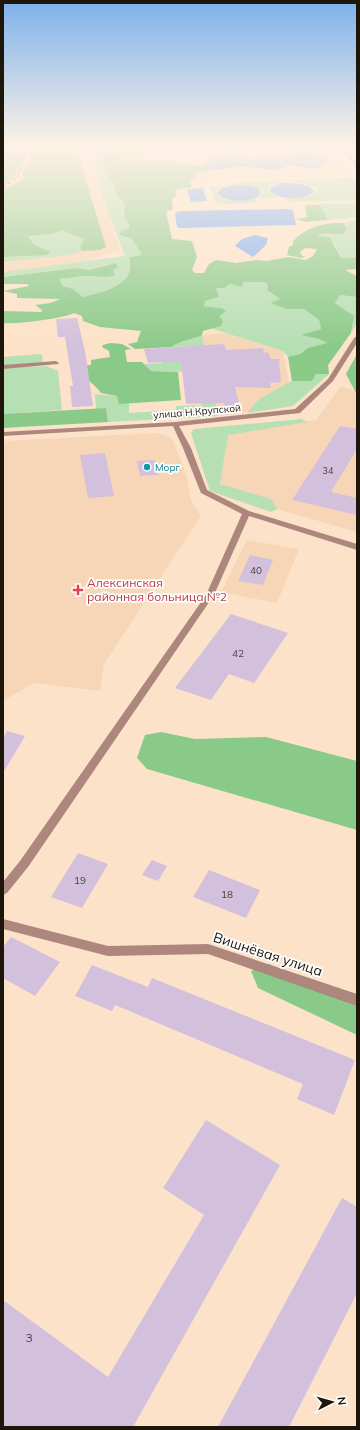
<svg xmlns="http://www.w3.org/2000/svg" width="360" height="1430" viewBox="0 0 360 1430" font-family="Mulish,sans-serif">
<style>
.built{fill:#f6d6b7}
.green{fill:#b6dfb4}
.forest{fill:#8aca89}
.water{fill:#7dadf1}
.building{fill:#d3c0dd}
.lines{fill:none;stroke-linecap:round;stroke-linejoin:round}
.minor{fill:#ad867e;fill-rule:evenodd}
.rail{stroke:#93816f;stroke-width:1.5;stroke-dasharray:4 2;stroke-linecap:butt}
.culture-dot{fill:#0f9aa8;stroke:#fff;stroke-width:1.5}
.health-dot{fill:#e0444e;stroke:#fff;stroke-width:1.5}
.labels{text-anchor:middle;stroke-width:3.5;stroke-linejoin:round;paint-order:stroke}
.far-number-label{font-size:9px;fill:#4b4040}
.far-street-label{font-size:10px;fill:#1e150b;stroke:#fff}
.far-culture-label{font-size:10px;fill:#0d838f;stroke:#fff;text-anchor:start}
.number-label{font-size:10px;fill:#4b4040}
.health-label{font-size:12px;fill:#be3a42;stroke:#fff;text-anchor:start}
.near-number-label{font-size:12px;fill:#4b4040}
.near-street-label{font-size:14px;fill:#1e150b;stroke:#fff}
</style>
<rect width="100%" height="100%" fill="#fce2c8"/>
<path class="built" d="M3 147H89L120 250 72 264 3 273Z
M100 147H332L337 151 351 175 227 179 224 181 114 187Z
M225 333 283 351 293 406 218 416 202 335Z
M341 386 357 392V532L277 509 271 499 220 484 228 434 316 420Z
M157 433 170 437 173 441 187 477 191 501 201 516 104 664 100 691 34 683 3 701V441Z
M247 540 299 549 277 603 221 592Z"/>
<path class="green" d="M89 147H100L110 179 112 182 117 195 125 205 124 214 130 229 125 238 132 239 142 255 130 257C130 263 131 270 128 275 120 289 97 293 83 297L73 289 63 286 59 279C69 278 79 276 89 276 98 276 104 278 114 277L109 264 89 270 76 268 3 277V272L125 256 103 198Z
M352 178 357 179V200L287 202 285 198 309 197 318 191 317 188C305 182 277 176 268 189L273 195 281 197 256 199 257 203 221 204 216 202 210 187 223 186 215 191 219 196 240 201 260 196 264 192 254 186 231 184 230 183Z
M357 203V216L346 219 328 220 319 204Z
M357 220V258H341L334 243 318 237 319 234 331 235 347 229 343 223Z
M62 230 84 239 81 248 82 251 70 255 3 262V257H22L49 251 35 245 26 236 52 234Z
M244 282H265L268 285 267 290 280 299 272 303 286 309H304L319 320 321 329 302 335 319 339 327 343 308 348 300 354 288 357 283 351 210 328 221 326 219 316 221 308 204 306V301L219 297 216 288H224L230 284 241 287Z
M340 295 357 297V322L351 333 354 316 335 303Z
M202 335 218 416 108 422 106 408 96 409 95 394 117 396 119 403H129V413L176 410V406L201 405 197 372 151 371 144 364 162 363V360L192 358 188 346 172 347C179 340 193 340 202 335Z
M40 354 42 355 43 362 3 366V357Z
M46 366 58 371 62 410 3 414V368Z
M316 374H329L293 406 247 413 259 399 292 381H312Z
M302 419 307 422 228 435 220 484 271 499 277 509 271 512 210 491 191 433 194 429Z"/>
<path class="forest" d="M3 147H25C24 163 16 177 3 186Z
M32 147H76L106 247 100 250 82 251 80 248 84 239 62 230 52 234 27 236 35 245 50 252 47 255 3 257V190L24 179 22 174 31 157Z
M100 147H143L145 156 122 159 121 161H166L202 166 200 168 208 170V172L194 173 196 178 190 180 192 187 175 190 177 196 172 199 173 209 166 212 172 239 192 241 197 257 192 270 195 273H204L209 264 216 260 236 263 256 260 267 261 288 257 306 260 313 256 317 249 305 248 300 252 302 256 306 257 301 258 287 255 289 247 293 245V241C306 227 325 222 343 223L347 229 343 234H319L318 236 330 238 341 258H357V269L345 270 357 276V297L340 295 335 303 354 316 351 333 328 365 329 374H316L312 381H292L288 357 300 354 308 348 327 343 319 339 301 335 321 329 319 320 304 309H286L271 303 280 299 267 290 268 285 265 282H244L241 287 230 284 224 288H216L219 297 205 301 204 306 221 308 226 311 219 316 223 321 221 326 203 331 202 335C193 340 179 340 172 347L135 349 128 344 137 342 141 331 100 327 83 321 82 316 74 313C66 318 13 325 3 323L4 311 41 312 42 310 35 305C43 304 54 303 60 299L17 298V294L3 291 29 286 28 284H3V277L76 268 89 270 116 263 118 267 113 270 115 276C105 278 98 276 89 276 79 276 69 278 59 279L63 286 73 289 83 297C97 293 120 289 128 275 131 270 130 263 130 257L142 255 132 239 120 235 121 231 130 228 124 214 125 205 117 195 113 182 110 179Z
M307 205H320L328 220 305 222 296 219 307 217 305 207Z
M110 343 122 344 131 349 125 350 127 362H142L151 371 178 372 181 400 119 404 117 396 101 393C93 382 81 376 71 366L91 365V360L110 357 109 351 102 347 103 345Z
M357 354V395L346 374Z
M106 408 108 422 3 428V414Z
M161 732 195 739 266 737 357 761V830L147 769 137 758 145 735Z
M269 964 357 1001V1035L258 988 251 971Z"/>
<path class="water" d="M307 151 325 157 327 163 315 169 290 165 276 170 240 166 225 169 208 170 200 168 219 154 236 153 246 160 292 155Z
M293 183 310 186 314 192C304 201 279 200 270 191L271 188 280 183Z
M236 185C244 185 258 184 261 193 253 204 226 203 217 193L221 188Z
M203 188 207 201 191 202 187 189Z
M287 209 293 210 296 225 180 228 177 227 175 215 176 212 184 211Z
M255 235 268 238 266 245 253 257 235 246 242 239Z"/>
<path class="building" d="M77 318 85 351 93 406 72 407 70 386H73L65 337H58L56 319Z
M224 344 226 350 263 348 264 353 268 352 271 359H279L281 382 270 383 271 388 235 387 240 408H225L224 403 186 404 181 361 148 363 144 349Z
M340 426 357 429V449L331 492 357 498V515L292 500Z
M105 453 114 496 88 498 80 455Z
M155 460 158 475 140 476 137 461Z
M250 555 273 560 263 585 238 581Z
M231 614 288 633 254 683 229 674 211 700 175 688Z
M7 731 25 736 3 773V739Z
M78 853 108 864 82 908 51 897Z
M152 860 167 866 158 881 142 875Z
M209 870 260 890 246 918 193 897Z
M11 937 60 962 35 996 3 978V947Z
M92 965 148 987 152 978 355 1060 334 1115 297 1099 303 1084 115 1005 112 1011 75 996Z
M206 1120 280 1165 133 1427H3V1300L108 1377 204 1215 163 1188Z
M342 1198 357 1207V1293L289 1427H218Z"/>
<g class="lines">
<path class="minor" d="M341 147H345L357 164V169Z
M357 336V343L333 381 300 413 179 426 191 448 207 490 249 511 357 544V550L249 516 214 595 28 867 7 893 3 895V882L20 861 206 595 242 514 201 493 183 448 173 426 3 436V432L175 422 295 409 328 379 354 338Z
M56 361 59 363 58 364 3 369V365Z
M3 919 108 946 208 944 357 994V1006L208 954 108 956 3 929Z"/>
<path class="rail" d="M3 188 18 176 28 147"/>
</g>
<linearGradient id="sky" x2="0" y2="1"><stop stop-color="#7db1ec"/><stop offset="0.42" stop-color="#fef2e6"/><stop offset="1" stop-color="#fef2e6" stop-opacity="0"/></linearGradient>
<rect width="360" height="347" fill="url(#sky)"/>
<circle class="culture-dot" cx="147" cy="467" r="4"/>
<path class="health-dot" d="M76 584h4v4h4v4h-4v4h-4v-4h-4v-4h4z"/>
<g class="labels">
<g class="far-number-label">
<text x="328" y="474">34</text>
</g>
<g class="far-street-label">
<text transform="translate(197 411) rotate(-5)" y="4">улица Н.Крупской</text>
</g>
<g class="far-culture-label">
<text x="155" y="471">Морг</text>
</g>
<g class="number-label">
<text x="256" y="574">40</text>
<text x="238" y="657">42</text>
<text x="80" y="884">19</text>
<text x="227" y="898">18</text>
</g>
<g class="health-label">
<text x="87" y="587">Алексинская<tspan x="87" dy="14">районная больница №2</tspan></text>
</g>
<g class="near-number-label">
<text x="29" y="1342">3</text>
</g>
<g class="near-street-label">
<text transform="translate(268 954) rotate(18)" y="5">Вишнёвая улица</text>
</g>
</g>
<rect width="360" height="1430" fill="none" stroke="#1e150b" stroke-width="8"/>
<g transform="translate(332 1402) rotate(84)" stroke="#ffffff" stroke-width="3" paint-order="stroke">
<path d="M0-3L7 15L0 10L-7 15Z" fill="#1e150b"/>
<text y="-6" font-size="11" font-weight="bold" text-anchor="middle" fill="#1e150b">N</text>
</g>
</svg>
